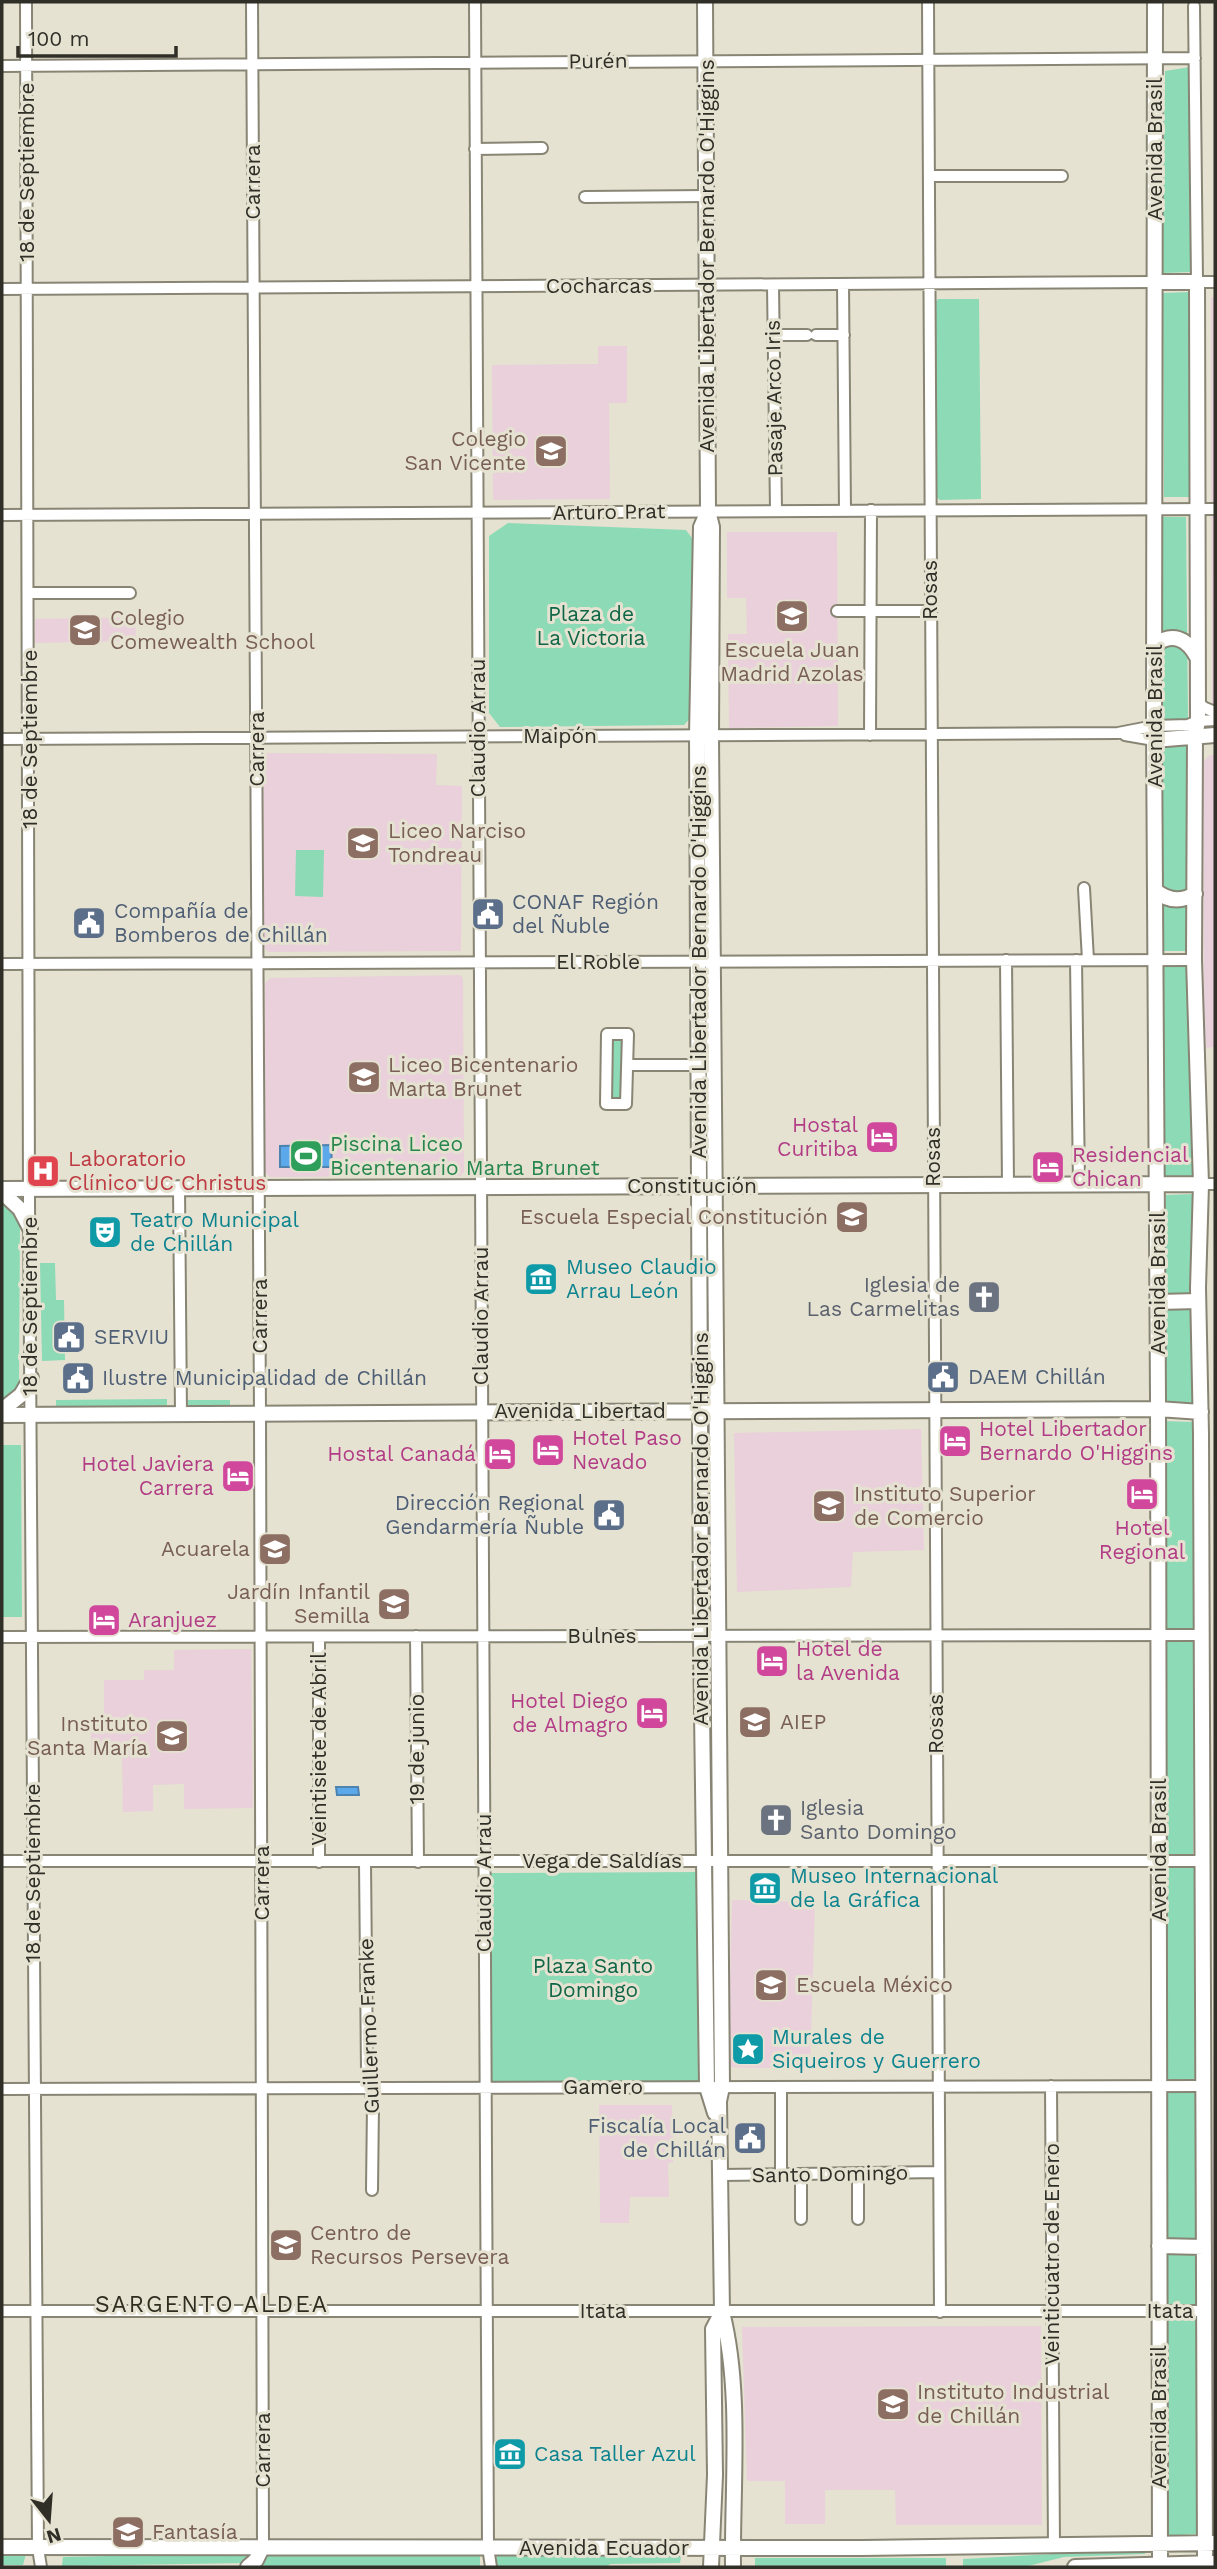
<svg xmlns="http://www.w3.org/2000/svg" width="1217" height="2569" viewBox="0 0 1217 2569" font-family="'Work Sans',sans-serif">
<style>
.industrial{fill:#e8d0db}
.education{fill:#e9d0da}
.green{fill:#8ddab6}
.water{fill:#5ba8ea;stroke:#4e83b0;stroke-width:2}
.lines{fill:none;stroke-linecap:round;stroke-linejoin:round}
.minor-casing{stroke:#888575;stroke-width:14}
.major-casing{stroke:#888575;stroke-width:18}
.minor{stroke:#fff;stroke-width:10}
.major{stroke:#fff;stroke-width:14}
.labels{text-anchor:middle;stroke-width:6;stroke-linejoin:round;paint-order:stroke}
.street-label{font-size:21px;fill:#2f2e27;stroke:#e5e2d1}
.education-label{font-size:21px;fill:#785e54;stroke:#e5e2d1;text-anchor:start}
.park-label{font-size:21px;fill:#0e6647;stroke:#e5e2d1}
.service-label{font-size:21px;fill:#4e5e75;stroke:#e5e2d1;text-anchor:start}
.hotel-label{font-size:21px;fill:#b23c85;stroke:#e5e2d1;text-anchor:start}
.leisure-label{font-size:21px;fill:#27864d;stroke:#e5e2d1;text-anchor:start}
.health-label{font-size:21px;fill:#be3a42;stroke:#e5e2d1;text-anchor:start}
.culture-label{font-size:21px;fill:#0d838f;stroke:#e5e2d1;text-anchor:start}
.worship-label{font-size:21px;fill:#5b616d;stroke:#e5e2d1;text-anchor:end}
.neighbourhood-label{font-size:23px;letter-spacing:2px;fill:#2f2d1f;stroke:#e5e2d1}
</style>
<rect width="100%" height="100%" fill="#e5e2d1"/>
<path class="industrial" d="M1211 297H1215V706H1212Z
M1210 755H1215V1047L1204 1048 1203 762Z
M1214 2023 1215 2533H1210Z"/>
<path class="education" d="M598 346H627V403H609L610 499 493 500 492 365 598 364Z
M727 532H837L838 726 729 728 728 634H747L746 598H727Z
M135 617 136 641 35 643V619Z
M268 753 437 754 436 785 462 786 461 951 269 952 264 948 263 757Z
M460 975 463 978 464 1172 460 1176 270 1177 264 1172 265 983 270 978Z
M921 1429 924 1550 853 1552 851 1587 737 1592 734 1433Z
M251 1649 253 1808 184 1809V1784L153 1785V1811L123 1812 122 1756H91V1717H104V1680H144V1670H174V1650Z
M732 1900 815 1902 810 2069 728 2067Z
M599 2105H672L673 2162 668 2163 669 2197H630L629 2223H600Z
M1041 2326 1042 2525H896L895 2490H825V2524H785V2481H747L742 2327Z"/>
<path class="green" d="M1190 67 1192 272 1161 273 1165 71Z
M1190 292 1189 497H1164L1163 293Z
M938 299H979L981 499 940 500 935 496 934 304Z
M1157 517H1186L1188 719H1158Z
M508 523 686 530 697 545 694 714 684 725 500 727 489 713V536Z
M1188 745V951H1160L1159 746Z
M296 850H324L323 897 295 896Z
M1161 964H1189L1193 1177H1163Z
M609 1036 625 1037 624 1103H608Z
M1194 1194V1402H1163L1166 1195Z
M2 1201 15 1212 20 1223 19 1386 17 1392 2 1404Z
M40 1263H55L56 1300H64L65 1360 42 1361Z
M167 1399V1406L56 1407V1400Z
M188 1400H230V1407L188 1408Z
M1163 1421 1194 1422 1195 1630 1164 1631Z
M2 1445H21L22 1617H2Z
M1195 1640 1193 1855H1163L1165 1641Z
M1198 1864 1199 2080 1164 2079 1163 1865Z
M697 1872 698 2083 489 2084 488 1873Z
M1164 2091H1199L1198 2238H1167Z
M1165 2253H1201L1200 2305 1165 2306Z
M1200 2316 1198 2534 1163 2536V2317Z
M1145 2549V2554L1064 2557 1028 2566 963 2567V2559Z
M682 2551 680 2563 611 2564 605 2567H497V2555Z
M252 2553 247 2563 62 2566 63 2557Z
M269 2553 480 2554V2567L260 2566Z
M2 2554H26L23 2565H2Z
M755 2558H946V2567H755Z"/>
<path class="water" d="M331 1145 332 1167H280V1146Z
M336 1787H358L359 1795H337Z"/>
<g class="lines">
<g class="minor-casing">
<path id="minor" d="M26 2 29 1202 38 2548 41 2567
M252 2 260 1413 263 2546
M475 2 488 2547 491 2567
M928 2 940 2312
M1194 6 1197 282H1215
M2 66 1195 58
M475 149 542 148
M929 176H1062
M585 197 707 196
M843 284 845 511
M773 285 776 511
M2 289 1155 282
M774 335H807
M816 335H844
M2 515 1215 509
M29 593H130
M837 611H930
M1197 702 1205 708 1215 712
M870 735 871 510
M1125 735 1154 740
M2 739 1118 733 1154 726 1188 725 1198 721 1215 720
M1084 888 1088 960
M1006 960 1008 1185
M1076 960 1079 1185
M2 964 1194 960
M607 1034H628L626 1104H606Z
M627 1065H700
M1201 1184H1215
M179 1188 181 1414
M416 1636 418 1862
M2 1637 1202 1635
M2 1861H1203
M319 1862V1637
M365 1862 367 2071 373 2104 372 2190
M1051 2086 1054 2547
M781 2087V2175
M2 2089 1203 2086
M858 2173V2219
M801 2174V2219
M720 2175 939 2172
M2 2311H1204"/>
</g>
<g class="major-casing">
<path id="major" d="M705 2 708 511 712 527 711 736 722 2087 719 2101 722 2312C742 2390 732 2486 733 2567
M1155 2 1154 726 1158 1398 1160 2564
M1155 282H1197L1198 721 1195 736 1194 960 1201 1184 1198 1288 1201 1434 1205 2563
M708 511 701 527 697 735 701 1636 707 2087 715 2113
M1155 645C1172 632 1187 638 1197 657
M1154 740 1215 735
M1156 891C1168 901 1181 902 1195 894
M2 1189 1201 1184
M2 1192 20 1209 30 1228
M1158 1302 1198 1301
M2 1410 21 1395 31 1378
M2 1415 1158 1409 1201 1412
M1159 2246 1204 2247
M2 2547 862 2548 1215 2543
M248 2567 256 2560 263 2546
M711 2567 715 2475 713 2329 722 2312
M1075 2567 1215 2563"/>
</g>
<use href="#minor" class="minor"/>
<use href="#major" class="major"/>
</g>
<defs>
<g id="school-square" transform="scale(1.75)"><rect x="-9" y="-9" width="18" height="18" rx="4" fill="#8d6e63" stroke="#e5e2d1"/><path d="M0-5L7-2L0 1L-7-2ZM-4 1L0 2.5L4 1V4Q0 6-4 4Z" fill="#fff"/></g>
<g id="civic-square" transform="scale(1.75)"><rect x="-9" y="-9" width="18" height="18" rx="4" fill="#5c6f8a" stroke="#e5e2d1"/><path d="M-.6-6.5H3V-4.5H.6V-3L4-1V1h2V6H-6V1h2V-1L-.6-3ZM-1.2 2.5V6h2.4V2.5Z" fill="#fff"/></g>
<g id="hotel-square" transform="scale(1.75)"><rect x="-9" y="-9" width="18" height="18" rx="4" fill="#d1479c" stroke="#e5e2d1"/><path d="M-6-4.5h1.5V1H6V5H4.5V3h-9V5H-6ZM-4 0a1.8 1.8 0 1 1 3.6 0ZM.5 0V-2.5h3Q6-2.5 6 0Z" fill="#fff"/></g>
<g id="stadium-square" transform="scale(1.75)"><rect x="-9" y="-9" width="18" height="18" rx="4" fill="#2e9e5b" stroke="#e5e2d1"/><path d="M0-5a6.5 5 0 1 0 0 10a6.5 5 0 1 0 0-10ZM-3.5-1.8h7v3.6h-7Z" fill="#fff"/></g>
<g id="hospital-square" transform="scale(1.75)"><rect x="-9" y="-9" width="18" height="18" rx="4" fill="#e0444e" stroke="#e5e2d1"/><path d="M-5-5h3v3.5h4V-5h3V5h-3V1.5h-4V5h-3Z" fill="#fff"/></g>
<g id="theatre-square" transform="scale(1.75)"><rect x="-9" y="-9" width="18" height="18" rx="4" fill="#0f9aa8" stroke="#e5e2d1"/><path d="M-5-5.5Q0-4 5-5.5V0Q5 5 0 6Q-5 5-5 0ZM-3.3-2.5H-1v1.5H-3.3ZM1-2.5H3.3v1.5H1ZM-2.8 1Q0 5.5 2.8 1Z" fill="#fff"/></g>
<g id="museum-square" transform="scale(1.75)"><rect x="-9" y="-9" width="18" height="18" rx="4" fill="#0f9aa8" stroke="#e5e2d1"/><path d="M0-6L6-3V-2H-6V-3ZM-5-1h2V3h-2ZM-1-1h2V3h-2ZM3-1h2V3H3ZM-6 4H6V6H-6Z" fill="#fff"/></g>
<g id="church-square" transform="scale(1.75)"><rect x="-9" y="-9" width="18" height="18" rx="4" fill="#6b7280" stroke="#e5e2d1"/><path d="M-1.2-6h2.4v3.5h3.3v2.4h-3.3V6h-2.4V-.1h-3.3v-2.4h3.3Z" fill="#fff"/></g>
<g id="university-square" transform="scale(1.75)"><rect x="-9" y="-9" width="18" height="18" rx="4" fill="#8d6e63" stroke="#e5e2d1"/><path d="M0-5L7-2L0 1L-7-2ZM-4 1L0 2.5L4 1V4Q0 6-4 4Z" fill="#fff"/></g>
<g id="sight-square" transform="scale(1.75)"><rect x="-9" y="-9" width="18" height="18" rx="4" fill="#0f9aa8" stroke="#e5e2d1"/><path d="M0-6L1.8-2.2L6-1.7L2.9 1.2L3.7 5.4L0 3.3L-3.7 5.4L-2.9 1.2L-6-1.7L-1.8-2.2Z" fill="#fff"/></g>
</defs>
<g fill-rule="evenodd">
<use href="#school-square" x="551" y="451"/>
<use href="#school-square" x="792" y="616"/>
<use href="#school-square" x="85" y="630"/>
<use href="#school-square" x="363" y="843"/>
<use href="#civic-square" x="488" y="914"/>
<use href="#civic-square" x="89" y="923"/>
<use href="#school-square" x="364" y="1077"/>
<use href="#hotel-square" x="882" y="1137"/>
<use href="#stadium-square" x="306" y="1156"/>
<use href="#hotel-square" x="1048" y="1167"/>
<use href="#hospital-square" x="43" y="1171"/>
<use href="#school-square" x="852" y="1217"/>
<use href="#theatre-square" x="105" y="1232"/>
<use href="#museum-square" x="541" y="1279"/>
<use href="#church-square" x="984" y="1297"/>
<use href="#civic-square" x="69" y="1337"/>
<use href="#civic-square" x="943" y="1377"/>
<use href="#civic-square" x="78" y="1378"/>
<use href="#hotel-square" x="955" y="1441"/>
<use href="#hotel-square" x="548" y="1450"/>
<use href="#hotel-square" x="500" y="1454"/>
<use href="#hotel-square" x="238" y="1476"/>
<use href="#hotel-square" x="1142" y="1494"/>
<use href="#university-square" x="829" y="1506"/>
<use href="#civic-square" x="609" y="1515"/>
<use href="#school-square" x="275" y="1549"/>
<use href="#school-square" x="394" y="1604"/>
<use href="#hotel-square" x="104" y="1620"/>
<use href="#hotel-square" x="772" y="1661"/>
<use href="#hotel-square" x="652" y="1713"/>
<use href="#university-square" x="755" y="1722"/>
<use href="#school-square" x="172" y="1736"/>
<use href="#church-square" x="776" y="1820"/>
<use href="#museum-square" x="765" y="1888"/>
<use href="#school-square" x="771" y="1985"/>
<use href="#sight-square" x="748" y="2049"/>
<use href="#civic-square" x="750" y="2138"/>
<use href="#university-square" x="286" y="2245"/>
<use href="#university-square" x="893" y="2404"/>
<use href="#museum-square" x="510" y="2454"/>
<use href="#school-square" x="128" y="2532"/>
</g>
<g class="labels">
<g class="street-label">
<text transform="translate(598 61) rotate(-1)" y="7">Purén</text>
<text transform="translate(1155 149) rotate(-90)" y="7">Avenida Brasil</text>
<text transform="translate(27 172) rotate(-90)" y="7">18 de Septiembre</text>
<text transform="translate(253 182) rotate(-90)" y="7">Carrera</text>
<text transform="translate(707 256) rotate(-90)" y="7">Avenida Libertador Bernardo O'Higgins</text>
<text x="599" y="293">Cocharcas</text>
<text transform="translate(774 398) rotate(-91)" y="7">Pasaje Arco Iris</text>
<text transform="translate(609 512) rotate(-1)" y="7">Arturo Prat</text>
<text transform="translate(930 590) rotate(-90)" y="7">Rosas</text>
<text transform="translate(1155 716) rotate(-90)" y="7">Avenida Brasil</text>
<text transform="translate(478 728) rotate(-90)" y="7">Claudio Arrau</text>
<text x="560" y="743">Maipón</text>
<text transform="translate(30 739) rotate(-90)" y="7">18 de Septiembre</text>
<text transform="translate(257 749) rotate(-90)" y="7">Carrera</text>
<text x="598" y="969">El Roble</text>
<text transform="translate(699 962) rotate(-90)" y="7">Avenida Libertador Bernardo O'Higgins</text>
<text transform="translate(933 1157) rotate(-90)" y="7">Rosas</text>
<text x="692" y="1193">Constitución</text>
<text transform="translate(1158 1283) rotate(-90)" y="7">Avenida Brasil</text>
<text transform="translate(30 1306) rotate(-90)" y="7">18 de Septiembre</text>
<text transform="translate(260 1316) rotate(-90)" y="7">Carrera</text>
<text transform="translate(481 1316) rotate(-90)" y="7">Claudio Arrau</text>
<text x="580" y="1418">Avenida Libertad</text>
<text transform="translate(701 1529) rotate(-90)" y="7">Avenida Libertador Bernardo O'Higgins</text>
<text x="602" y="1643">Bulnes</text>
<text transform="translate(936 1724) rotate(-90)" y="7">Rosas</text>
<text transform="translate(319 1749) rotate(-90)" y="7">Veintisiete de Abril</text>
<text transform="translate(417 1749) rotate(-90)" y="7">19 de junio</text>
<text transform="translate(1159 1850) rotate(-90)" y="7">Avenida Brasil</text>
<text x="602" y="1868">Vega de Saldías</text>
<text transform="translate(33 1873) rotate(-90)" y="7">18 de Septiembre</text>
<text transform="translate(262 1883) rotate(-90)" y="7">Carrera</text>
<text transform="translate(484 1883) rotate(-90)" y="7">Claudio Arrau</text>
<text transform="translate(369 2026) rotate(-92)" y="7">Guillermo Franke</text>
<text x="603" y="2094">Gamero</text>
<text transform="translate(830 2174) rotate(-1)" y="7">Santo Domingo</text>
<text transform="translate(1052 2254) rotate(-90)" y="7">Veinticuatro de Enero</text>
<text x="603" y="2318">Itata</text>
<text x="1170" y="2318">Itata</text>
<text transform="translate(1159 2417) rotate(-90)" y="7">Avenida Brasil</text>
<text transform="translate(263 2450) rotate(-90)" y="7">Carrera</text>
<text x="604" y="2555">Avenida Ecuador</text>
</g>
<g class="education-label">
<text x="526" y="446" text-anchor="end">Colegio<tspan x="526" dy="24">San Vicente</tspan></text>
<text x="110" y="625">Colegio<tspan x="110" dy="24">Comewealth School</tspan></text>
<text x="792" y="657" text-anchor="middle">Escuela Juan<tspan x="792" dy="24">Madrid Azolas</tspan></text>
<text x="388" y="838">Liceo Narciso<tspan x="388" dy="24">Tondreau</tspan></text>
<text x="388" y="1072">Liceo Bicentenario<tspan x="388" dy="24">Marta Brunet</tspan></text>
<text x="828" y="1224" text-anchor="end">Escuela Especial Constitución</text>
<text x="854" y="1501">Instituto Superior<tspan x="854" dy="24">de Comercio</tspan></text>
<text x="250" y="1556" text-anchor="end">Acuarela</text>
<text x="370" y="1599" text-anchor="end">Jardín Infantil<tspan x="370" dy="24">Semilla</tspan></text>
<text x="780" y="1729">AIEP</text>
<text x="148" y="1731" text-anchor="end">Instituto<tspan x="148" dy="24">Santa María</tspan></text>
<text x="796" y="1992">Escuela México</text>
<text x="310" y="2240">Centro de<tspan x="310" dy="24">Recursos Persevera</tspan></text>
<text x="917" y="2399">Instituto Industrial<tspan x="917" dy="24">de Chillán</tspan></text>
<text x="152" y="2539">Fantasía</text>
</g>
<g class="park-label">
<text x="591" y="621">Plaza de<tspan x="591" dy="24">La Victoria</tspan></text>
<text x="593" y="1973">Plaza Santo<tspan x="593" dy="24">Domingo</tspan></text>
</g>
<g class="service-label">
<text x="512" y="909">CONAF Región<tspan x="512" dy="24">del Ñuble</tspan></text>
<text x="114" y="918">Compañía de<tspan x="114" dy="24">Bomberos de Chillán</tspan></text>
<text x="94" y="1344">SERVIU</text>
<text x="968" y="1384">DAEM Chillán</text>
<text x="102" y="1385">Ilustre Municipalidad de Chillán</text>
<text x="584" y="1510" text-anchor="end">Dirección Regional<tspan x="584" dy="24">Gendarmería Ñuble</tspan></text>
<text x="726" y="2133" text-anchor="end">Fiscalía Local<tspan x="726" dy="24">de Chillán</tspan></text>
</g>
<g class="hotel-label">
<text x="858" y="1132" text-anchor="end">Hostal<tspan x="858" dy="24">Curitiba</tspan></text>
<text x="1072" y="1162">Residencial<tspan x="1072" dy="24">Chican</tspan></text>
<text x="979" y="1436">Hotel Libertador<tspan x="979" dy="24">Bernardo O'Higgins</tspan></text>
<text x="572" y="1445">Hotel Paso<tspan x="572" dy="24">Nevado</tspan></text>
<text x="476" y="1461" text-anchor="end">Hostal Canadá</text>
<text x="214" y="1471" text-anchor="end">Hotel Javiera<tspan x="214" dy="24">Carrera</tspan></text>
<text x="1142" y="1535" text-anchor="middle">Hotel<tspan x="1142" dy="24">Regional</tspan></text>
<text x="128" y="1627">Aranjuez</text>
<text x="796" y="1656">Hotel de<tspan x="796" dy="24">la Avenida</tspan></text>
<text x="628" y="1708" text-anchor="end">Hotel Diego<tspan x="628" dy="24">de Almagro</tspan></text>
</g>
<g class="leisure-label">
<text x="330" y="1151">Piscina Liceo<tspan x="330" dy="24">Bicentenario Marta Brunet</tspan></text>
</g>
<g class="health-label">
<text x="68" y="1166">Laboratorio<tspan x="68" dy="24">Clínico UC Christus</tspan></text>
</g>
<g class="culture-label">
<text x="130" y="1227">Teatro Municipal<tspan x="130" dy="24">de Chillán</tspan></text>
<text x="566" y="1274">Museo Claudio<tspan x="566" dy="24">Arrau León</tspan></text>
<text x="790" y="1883">Museo Internacional<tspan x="790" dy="24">de la Gráfica</tspan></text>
<text x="772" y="2044">Murales de<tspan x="772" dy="24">Siqueiros y Guerrero</tspan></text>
<text x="534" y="2461">Casa Taller Azul</text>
</g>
<g class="worship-label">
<text x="960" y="1292">Iglesia de<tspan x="960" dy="24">Las Carmelitas</tspan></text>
<text x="800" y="1815" text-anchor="start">Iglesia<tspan x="800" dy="24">Santo Domingo</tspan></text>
</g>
<g class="neighbourhood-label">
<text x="212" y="2312">SARGENTO ALDEA</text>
</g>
</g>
<rect width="1217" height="2569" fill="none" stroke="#2f2e27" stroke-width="7"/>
<g transform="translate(49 2520) rotate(163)" stroke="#e5e2d1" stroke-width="5" paint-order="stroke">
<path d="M0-5L12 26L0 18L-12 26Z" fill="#2f2e27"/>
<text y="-10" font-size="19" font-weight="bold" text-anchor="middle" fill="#2f2e27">N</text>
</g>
<path d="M18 46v10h158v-10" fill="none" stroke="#2f2e27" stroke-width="3.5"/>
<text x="28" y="46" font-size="21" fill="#2f2e27" stroke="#e5e2d1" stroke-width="5" paint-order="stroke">100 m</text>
</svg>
